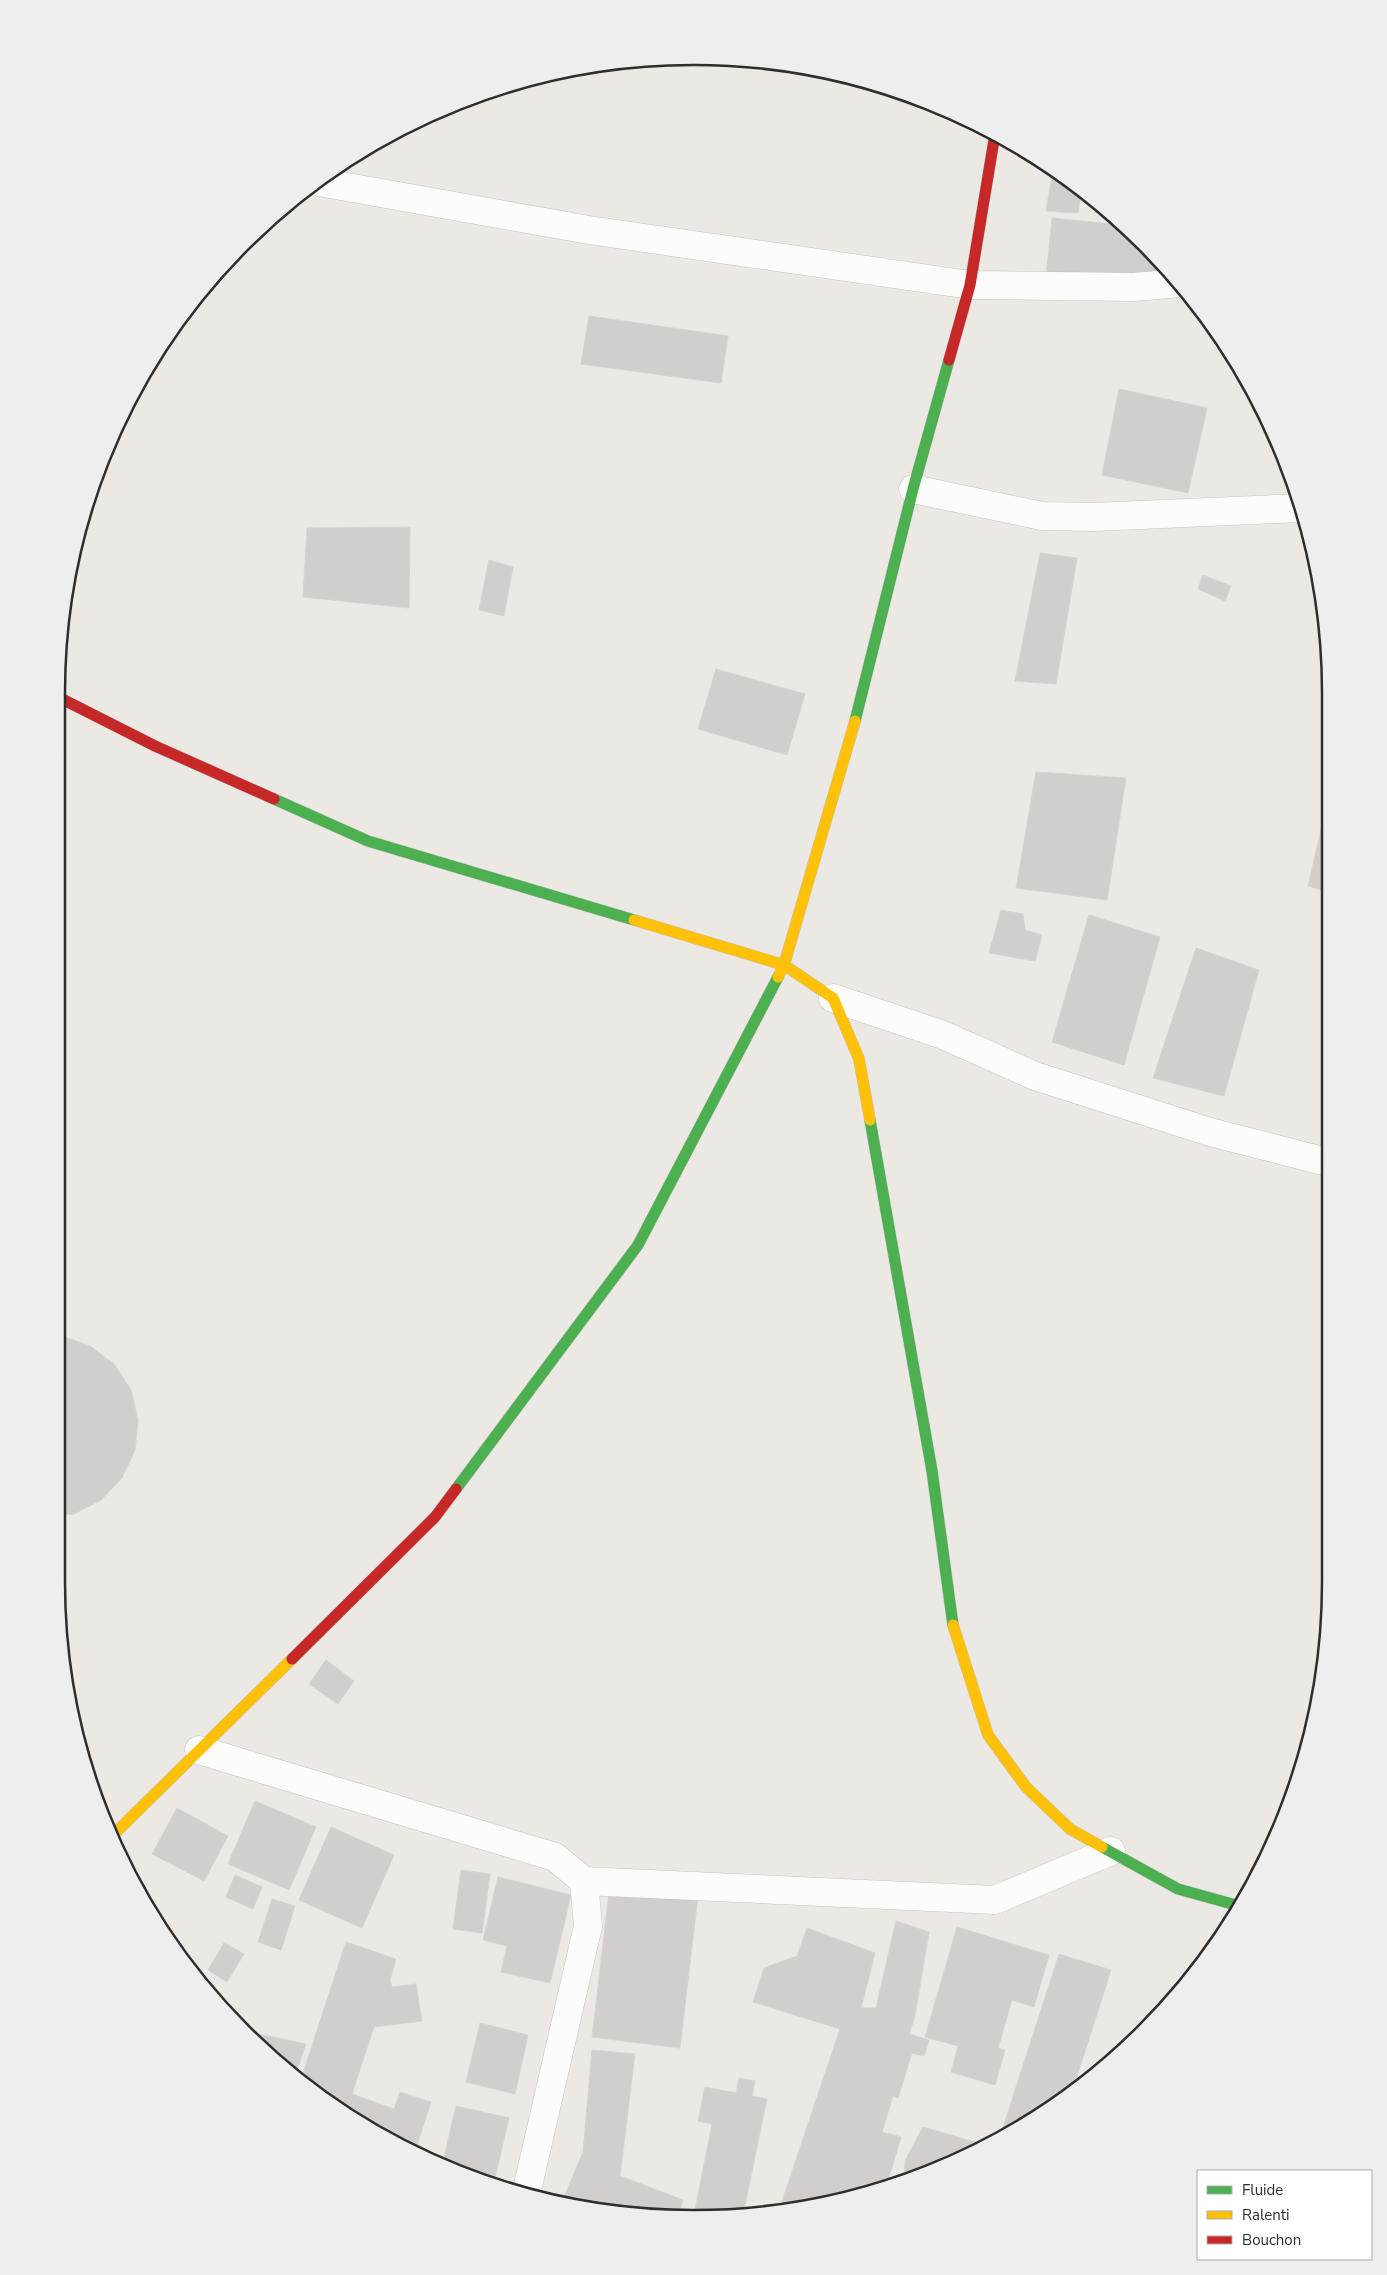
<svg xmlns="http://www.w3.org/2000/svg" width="1387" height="2275" viewBox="0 0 1387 2275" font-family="'Nunito Sans',sans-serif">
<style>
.building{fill:#d1cecb;stroke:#d7d4d0}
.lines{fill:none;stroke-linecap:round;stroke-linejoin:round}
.street-casing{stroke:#c5c4c5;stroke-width:29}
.fast-casing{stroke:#c5c4c5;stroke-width:12}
.slow-casing{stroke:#c5c4c5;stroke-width:12}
.jam-casing{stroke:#c5c4c5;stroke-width:12}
.street{stroke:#fcfcfb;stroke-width:28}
.fast{stroke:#4caf50;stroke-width:11}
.slow{stroke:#ffc107;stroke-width:11}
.jam{stroke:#c62828;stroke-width:11}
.rim{fill:none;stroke:#2e2e2e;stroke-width:2.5}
</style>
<rect width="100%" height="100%" fill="#ece8e4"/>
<path class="building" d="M1053 170 1082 188 1078 213 1046 211Z
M1096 201 1109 214 1094 212Z
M1052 218 1121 225 1173 274 1046 278Z
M589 316 728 336 721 383 581 364Z
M1119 389 1207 408 1188 493 1102 475Z
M410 527 409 608 303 597 307 528Z
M1040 553 1077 558 1056 684 1015 681Z
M489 560 513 567 504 616 479 610Z
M1203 575 1231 586 1225 601 1198 589Z
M716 669 805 694 787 755 698 729Z
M1036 772 1126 778 1107 900 1016 888Z
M1327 804H1329L1328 892 1308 886Z
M1001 910 1023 914 1025 930 1042 935 1035 961 989 953Z
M1089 915 1160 937 1124 1065 1052 1042Z
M1196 948 1259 970 1224 1096 1153 1078Z
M62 1336 90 1346 114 1364 131 1390 138 1420 135 1450 122 1478 101 1500 74 1514 62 1515Z
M326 1660 354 1681 338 1704 309 1684Z
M255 1801 316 1827 289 1890 228 1864Z
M177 1808 228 1836 204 1881 152 1854Z
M331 1827 394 1855 362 1928 299 1900Z
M461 1870 490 1874 482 1933 453 1929Z
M235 1875 262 1887 253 1909 226 1897Z
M498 1877 571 1895 550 1983 501 1972 507 1946 483 1940Z
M610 1885 698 1896 680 2048 592 2037Z
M272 1899 295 1906 281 1950 258 1942Z
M896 1921 929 1932 915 2016 909 2034 929 2040 924 2056 912 2053 898 2098 893 2096 882 2132 901 2137 886 2188 778 2213 840 2029 753 2002 764 1968 797 1956 807 1928 875 1953 861 2008H876Z
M957 1927 1049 1955 1034 2007 1012 2000 998 2048 1005 2050 995 2085 951 2072 958 2046 925 2037Z
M346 1942 396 1959 390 1980 392 1987 416 1984 422 2021 374 2027 352 2094 394 2109 400 2092 431 2102 414 2154 306 2087 300 2082Z
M224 1943 244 1954 227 1982 208 1970Z
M1059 1954 1111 1970 1072 2092 1048 2111 1001 2134Z
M480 2023 528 2035 515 2094 466 2082Z
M250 2032 306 2044 295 2076Z
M592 2050 635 2054 620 2176 683 2200 677 2218 610 2213 562 2202 583 2152Z
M739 2078 755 2081 752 2096 767 2099 743 2215 725 2217 695 2210 712 2124 698 2121 705 2087 736 2093Z
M456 2106 509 2118 493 2186 442 2166Z
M923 2127 981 2144 904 2182 905 2161Z"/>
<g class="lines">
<g class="street-casing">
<path id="street" d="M319 182 589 230 970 285 1134 287 1180 283
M913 489 1042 516 1094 517 1301 508
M833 998 943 1035 1035 1076 1210 1132 1327 1162
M199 1750 555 1857 584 1881 588 1926 526 2194
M584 1881 995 1900 1111 1851"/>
</g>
<g class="fast-casing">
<path id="fast" d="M855 721 913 489 949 360
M274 799 368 841 634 920
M870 1120 932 1471 953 1625
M456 1489 638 1245 778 977
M1102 1847 1178 1889 1236 1905"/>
</g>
<g class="slow-casing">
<path id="slow" d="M634 920 784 965 833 998 859 1059 870 1120
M778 977 784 965 855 721
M953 1625 988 1735 1026 1787 1070 1829 1102 1847
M111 1837 292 1659"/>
</g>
<g class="jam-casing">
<path id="jam" d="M949 360 970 285 995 134
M62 699 155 746 274 799
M292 1659 435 1517 456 1489"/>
</g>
<use href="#street" class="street"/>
<use href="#fast" class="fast"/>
<use href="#slow" class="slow"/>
<use href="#jam" class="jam"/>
</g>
<path d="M0 0H1387V2275H0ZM693 65H694A628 628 0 0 1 1322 693V1582A628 628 0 0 1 694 2210H693A628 628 0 0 1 65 1582V693A628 628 0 0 1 693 65Z" fill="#eee" fill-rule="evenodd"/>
<path class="rim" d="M693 65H694A628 628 0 0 1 1322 693V1582A628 628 0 0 1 694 2210H693A628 628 0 0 1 65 1582V693A628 628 0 0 1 693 65Z"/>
<rect x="1197" y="2170" width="175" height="90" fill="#ffffff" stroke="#ababab"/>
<rect x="1207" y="2186" width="25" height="8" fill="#4caf50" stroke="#ababab"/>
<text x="1242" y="2195" font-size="15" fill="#2e2e2e">Fluide</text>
<rect x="1207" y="2211" width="25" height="8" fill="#ffc107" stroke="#ababab"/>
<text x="1242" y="2220" font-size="15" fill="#2e2e2e">Ralenti</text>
<rect x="1207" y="2236" width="25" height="8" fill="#c62828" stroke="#ababab"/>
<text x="1242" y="2245" font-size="15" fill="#2e2e2e">Bouchon</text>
</svg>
